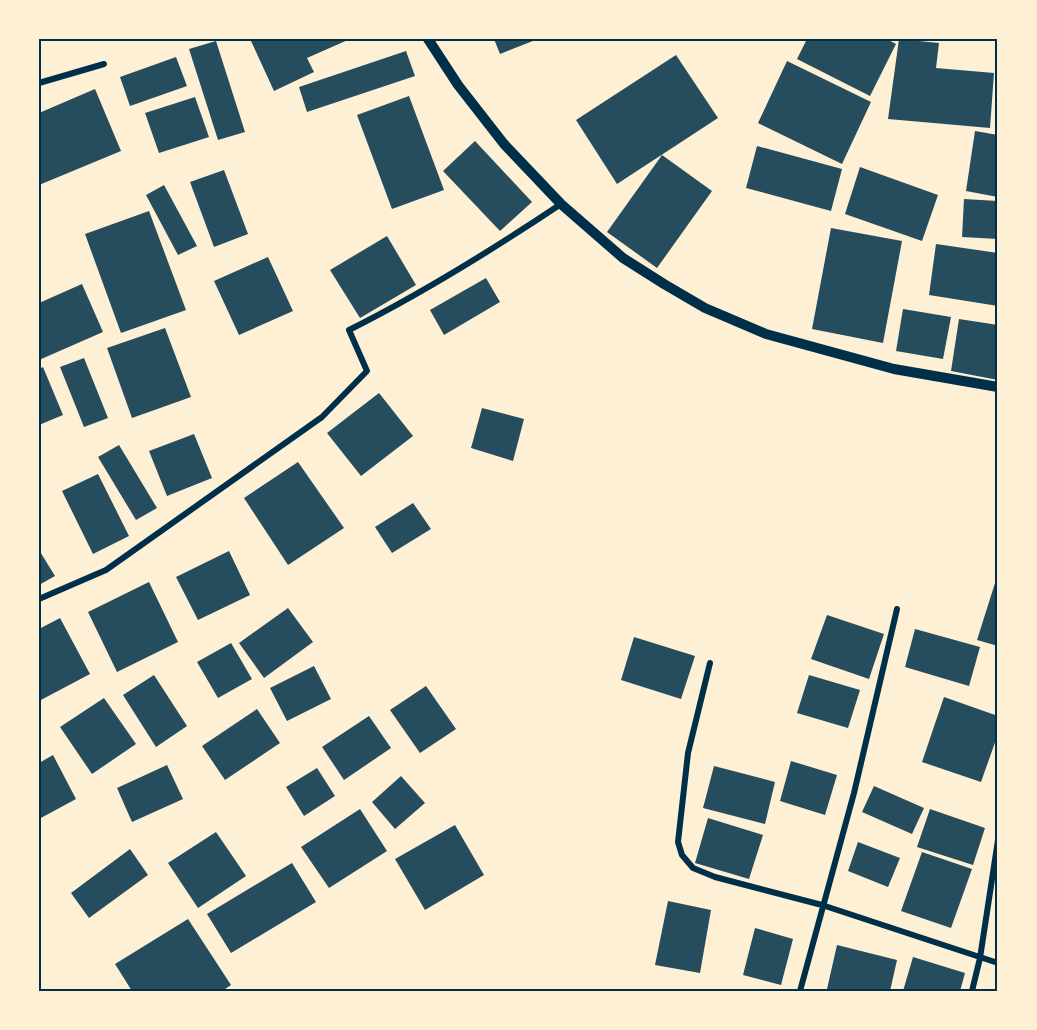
<svg xmlns="http://www.w3.org/2000/svg" width="1037" height="1030" viewBox="0 0 1037 1030" font-family="'Nunito Sans',sans-serif">
<style>
.building{fill:#264d5e}
.lines{fill:none;stroke-linecap:round;stroke-linejoin:round}
.minor{stroke:#003049;stroke-width:6}
.tertiary{stroke:#003049;stroke-width:10}
.neatline{fill:none;stroke:#003049;stroke-width:2}
</style>
<rect width="100%" height="100%" fill="#fdf0d5"/>
<path class="building" d="M257 39H350L307 58 314 72 274 91 251 41Z
M494 39H538L500 54Z
M807 39H887L896 44 870 96 797 59Z
M899 39 939 43 936 68 994 73 990 128 888 119Z
M216 41 245 132 218 140 189 49Z
M406 51 415 76 307 112 299 87Z
M676 55 718 118 617 184 576 120Z
M176 57 187 86 130 106 120 77Z
M787 61 871 102 842 164 758 123Z
M95 89 121 151 39 185V113Z
M409 96 444 190 392 209 357 115Z
M195 97 209 137 159 153 145 113Z
M975 131 998 135V197L966 191Z
M475 141 532 202 500 231 443 171Z
M757 146 842 169 831 211 746 188Z
M662 155 712 191 657 268 607 232Z
M860 167 938 195 922 241 845 214Z
M224 170 248 234 214 247 190 182Z
M164 185 197 246 178 255 146 195Z
M964 199 998 201V239L962 237Z
M149 211 186 310 121 333 85 234Z
M831 228 902 241 883 343 812 329Z
M387 236 416 285 360 318 330 270Z
M936 244 998 253V306L929 295Z
M268 257 293 311 239 335 214 281Z
M486 278 500 302 444 335 430 310Z
M82 284 103 332 39 360V303Z
M903 309 951 317 943 359 896 351Z
M959 319 998 325V380L951 371Z
M165 328 191 397 132 418 107 348Z
M84 358 108 418 84 427 60 367Z
M43 367 63 415 39 425V369Z
M379 393 413 436 361 476 327 433Z
M482 408 524 419 513 461 471 448Z
M194 434 212 478 167 496 149 451Z
M119 445 157 508 136 520 98 457Z
M298 462 344 528 288 565 244 498Z
M98 474 129 536 93 554 62 491Z
M413 503 431 529 392 553 375 527Z
M39 550 55 576 39 585Z
M229 551 250 595 198 620 176 577Z
M149 582 178 642 117 672 88 612Z
M995 583 998 584V646L977 640Z
M288 608 313 642 264 678 239 643Z
M827 615 884 634 869 679 811 659Z
M60 618 90 674 39 701V629Z
M915 629 980 647 969 686 905 667Z
M634 637 695 656 681 699 621 680Z
M231 643 252 679 218 698 197 662Z
M314 666 331 699 287 721 270 688Z
M154 675 187 726 156 747 123 695Z
M809 675 860 690 848 728 797 713Z
M426 686 456 729 420 753 390 710Z
M944 697 998 716V734L981 782 922 762Z
M104 698 136 744 92 774 60 727Z
M257 709 280 743 225 780 202 746Z
M369 716 391 748 344 780 322 747Z
M53 755 76 799 39 819V763Z
M791 761 837 775 825 815 780 801Z
M167 765 183 799 132 822 117 788Z
M714 766 775 782 765 824 703 808Z
M317 768 335 796 304 816 286 787Z
M401 776 425 803 395 829 372 802Z
M874 786 924 808 912 834 862 812Z
M360 809 387 851 329 888 301 847Z
M930 809 985 828 973 865 917 847Z
M708 818 763 835 749 879 695 863Z
M455 825 484 875 425 910 395 859Z
M216 832 246 876 198 908 168 863Z
M858 842 900 858 888 887 848 871Z
M130 849 148 875 89 918 71 893Z
M922 852 972 869 951 928 901 911Z
M292 863 316 902 231 953 207 914Z
M668 901 711 910 700 973 655 965Z
M188 919 231 985 222 991H132L115 964Z
M755 928 793 939 781 985 743 975Z
M837 945 897 960 890 991 827 989Z
M913 957 965 973 960 991H903Z"/>
<g class="lines">
<path class="minor" d="M39 83 104 64
M39 599 106 570 322 417 367 371 349 330C423 293 492 250 561 204
M710 663 688 753 678 842 682 855 693 868 715 877 822 905 998 963
M800 991 854 793 897 609
M972 991 980 958 998 840"/>
<path class="tertiary" d="M428 39 458 85 504 144 561 204 623 258 664 284 705 308 766 334 894 369 998 387"/>
</g>
<rect width="1037" height="1030" fill="none" stroke="#fdf0d5" stroke-width="81"/>
<rect x="40" y="40" width="956" height="950" class="neatline"/>
</svg>
